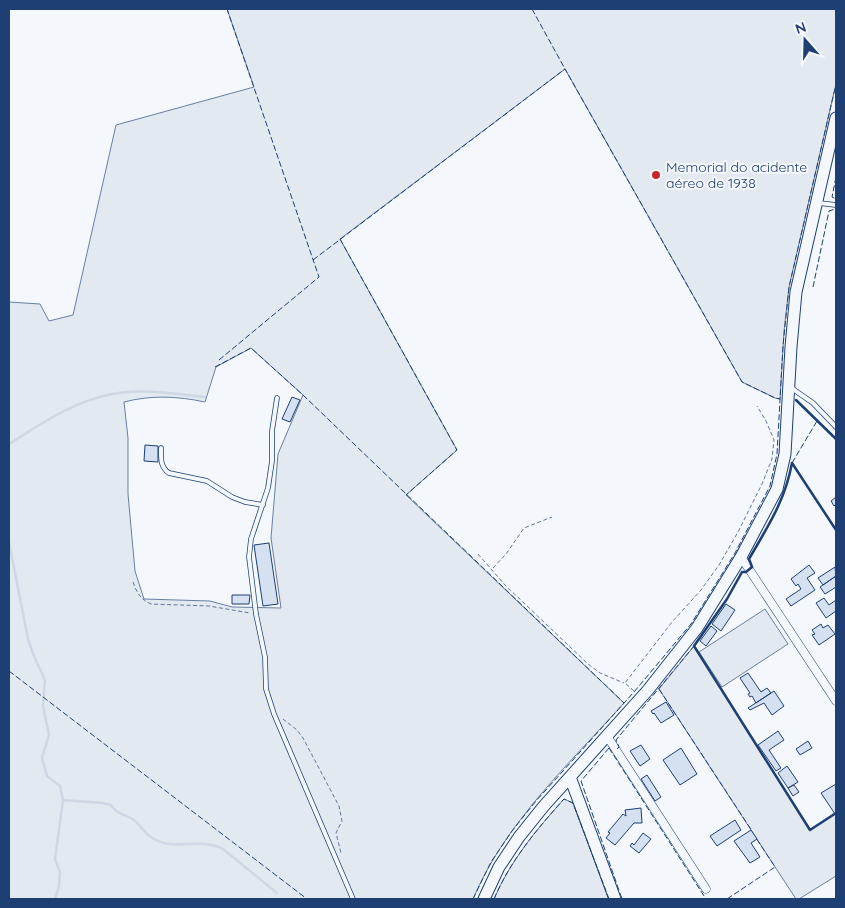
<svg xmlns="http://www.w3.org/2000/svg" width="845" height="908" viewBox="0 0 845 908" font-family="Quicksand,sans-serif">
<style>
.green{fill:#e3e9f0;stroke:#687fa3;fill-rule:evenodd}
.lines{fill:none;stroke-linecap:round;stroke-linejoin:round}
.stream{stroke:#cfd7e4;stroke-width:2.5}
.building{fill:#d5e0f0;stroke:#1d3f73}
.lane-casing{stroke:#1d3f73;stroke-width:5.5}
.street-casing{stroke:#1d3f73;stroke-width:9}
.secondary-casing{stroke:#1d3f73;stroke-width:13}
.path{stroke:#5e769c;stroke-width:1;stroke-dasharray:4 2.5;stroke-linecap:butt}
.lane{stroke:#f4f7fb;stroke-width:4}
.street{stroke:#f4f7fb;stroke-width:8}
.secondary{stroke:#f4f7fb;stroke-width:11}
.fence{stroke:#1d3f73;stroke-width:1;stroke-dasharray:6 2.5;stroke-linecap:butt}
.wall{stroke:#1d3f73;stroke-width:2.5}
.poi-dot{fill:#c62828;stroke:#f4f7fb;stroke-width:2}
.labels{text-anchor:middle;stroke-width:4;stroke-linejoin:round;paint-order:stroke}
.poi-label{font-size:14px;fill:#1d3f73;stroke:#f4f7fb;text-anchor:start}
</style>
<rect width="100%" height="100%" fill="#f4f7fb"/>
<path class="green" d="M227 9H836V84L789 287 784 331 780 399 775 398 742 382 565 69 340 239 457 450 406 495 624 703C570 763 505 823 473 899H9V302L40 304 49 321 73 315 116 125 254 87ZM251 348 303 395 278 454 271 538 281 608 232 607 210 601 144 599 135 571 128 494V438L124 402C151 395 177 396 205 402L216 367Z
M765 609 788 644 722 687 699 652Z
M694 646 810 830 836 813V876L799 899H796L659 689Z
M564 799 573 803 609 899H494C510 861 537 829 564 799Z"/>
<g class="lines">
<path class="stream" d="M9 444C41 424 74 401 112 394 141 388 177 394 205 397
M9 542 28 639 33 654 45 680 43 706 49 735 42 758 47 776 60 786 63 800 55 859 60 872 59 886 55 899
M63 800 103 803 111 805C116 814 127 815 134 820 141 826 146 835 154 839 175 851 200 837 223 849L277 893"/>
</g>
<path class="building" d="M292 397 300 400 290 422 282 419Z
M145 445 158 446V462L144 461Z
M836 497V504L834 506 831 501Z
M269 543 278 604 263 606 254 545Z
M809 565 815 573 807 578 815 590 791 606 786 599 801 589 798 584 796 586 791 579Z
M835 567 836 576 823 585 818 578Z
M836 576V587L825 594 820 587Z
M232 595H250L249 604H232Z
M824 598 829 605 836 600V611L826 618 816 603Z
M726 604 735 610 721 631 712 624Z
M821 624 823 628 828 625 835 634 819 645 812 635 815 634 812 630Z
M711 626 717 631 706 646 700 641Z
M748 673 761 692 767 688 771 693 756 703 752 696 750 697 748 694 750 693 740 678Z
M774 691 784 706 772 715 764 703 750 710 748 708Z
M666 702 674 715 661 723 654 713 653 714 651 711Z
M778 731 784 740 769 750 781 768 776 771 758 745Z
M808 741 812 748 800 755 796 749Z
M641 745 650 759 640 766 630 751Z
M681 748 697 774 680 785 663 760Z
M787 766 798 782 788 788 778 773Z
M647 775 661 797 655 801 641 779Z
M836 784V813L835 814 821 793Z
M794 785 799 792 793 796 788 788Z
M641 808 642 823H634L615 845 606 838 610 833 608 832 623 814 626 816 625 810Z
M735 820 741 830 717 846 710 836Z
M751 830 757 839 751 843 760 857 750 863 734 841Z
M643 833 651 839 639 853 630 846 632 843 634 845Z"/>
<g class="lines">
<g class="lane-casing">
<path id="lane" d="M819 203 836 205
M790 387 813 403 836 427
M277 398 272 431V461L268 488 251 539 249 557 256 614 265 657 266 689 274 714 353 899
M161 448C161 458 160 467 169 473L207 481 232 497 245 502 263 505"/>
</g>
<g class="street-casing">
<path id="street" d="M741 557 836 701
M607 736 706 889"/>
</g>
<g class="secondary-casing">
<path id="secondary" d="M570 777 615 899
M484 899 499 867 519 837 543 807 648 690 697 628 741 557 777 489 785 454 791 347 796 292 836 118"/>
</g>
<path class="path" d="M478 554 505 585 588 664 600 673 624 683
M493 568 506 554 524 528 552 517
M133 582C137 593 140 599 151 604L209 606 250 613
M634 691 625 683 672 622 701 590 719 565 738 532 762 484 772 459 774 440 766 421 757 406
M283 719 297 730 303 738 339 806 342 821 336 833 341 853"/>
<use href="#lane" class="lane"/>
<use href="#street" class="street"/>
<use href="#secondary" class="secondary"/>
<path class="fence" d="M532 9 565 69
M836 177 832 197 836 199
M340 239 457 450 406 495
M313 260 565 69 742 382 775 398 780 399
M813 287 829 211 835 209 836 206
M219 360 319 277 227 9
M215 367 251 348 304 396 624 703
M792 463 817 421
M9 671 307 899
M659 689 752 831
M609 748 706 899
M609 748 581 781 622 899
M617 749 619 747 616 740 694 646
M473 899 491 862 512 831 536 801 634 692 691 624 735 553 770 486 777 454 783 346 789 287 836 84
M494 899C510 861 537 829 564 799L573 803 609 899
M727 899 775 867 756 838"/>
<path class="wall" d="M796 400 836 439
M792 463C785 501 768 526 749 559L752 567 746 572H742L727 599 694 646 810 830 836 813
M792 463 836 530"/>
</g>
<circle class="poi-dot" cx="656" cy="175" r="5"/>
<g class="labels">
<g class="poi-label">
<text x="666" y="172">Memorial do acidente<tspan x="666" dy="16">aéreo de 1938</tspan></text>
</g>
</g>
<rect width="845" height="908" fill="none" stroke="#1d3f73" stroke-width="20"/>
<g transform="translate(805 40) rotate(340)" stroke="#f4f7fb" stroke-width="4" paint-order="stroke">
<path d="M0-4L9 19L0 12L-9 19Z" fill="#1d3f73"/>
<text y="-8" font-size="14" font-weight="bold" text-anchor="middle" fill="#1d3f73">N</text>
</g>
</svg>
